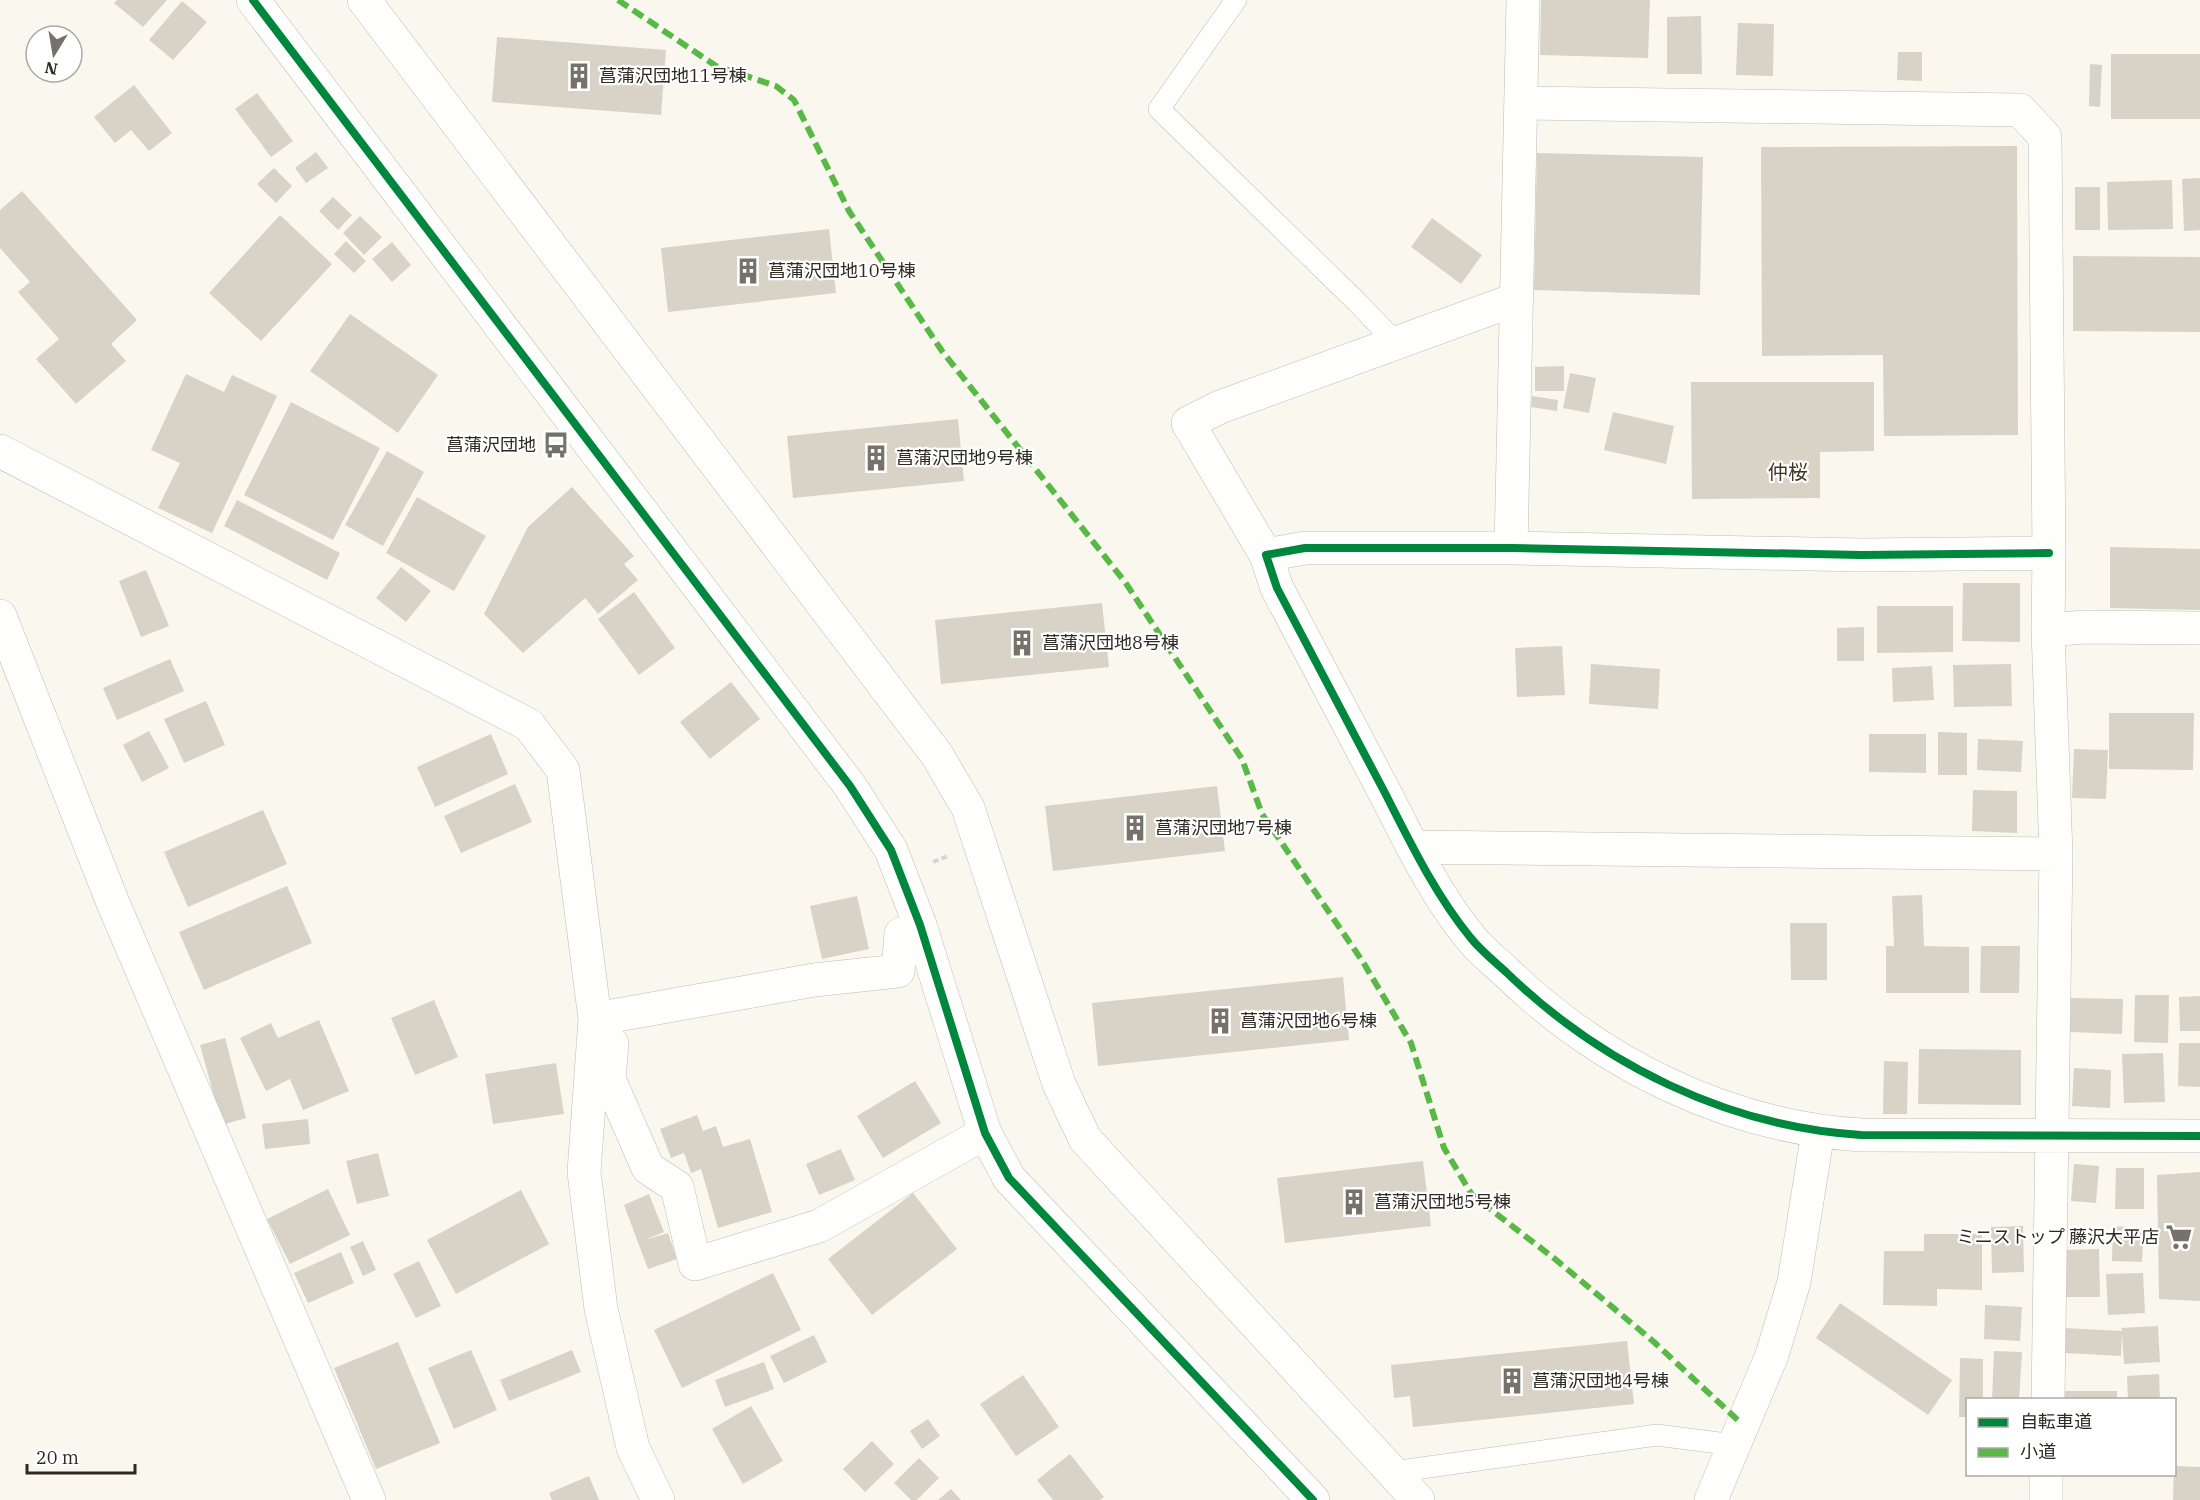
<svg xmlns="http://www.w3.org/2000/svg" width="2200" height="1500" viewBox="0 0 2200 1500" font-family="'IBM Plex Serif','Noto Sans JP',serif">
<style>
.building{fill:#d8d3c6}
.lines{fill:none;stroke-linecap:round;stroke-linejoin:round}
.service-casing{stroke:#bfbcb5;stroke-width:22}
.minor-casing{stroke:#bfbcb5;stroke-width:34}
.tertiary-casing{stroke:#bfbcb5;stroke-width:34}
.path{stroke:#d5d5d2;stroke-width:4;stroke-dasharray:6 3;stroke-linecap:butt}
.service{stroke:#fefefd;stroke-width:21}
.minor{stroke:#fefefd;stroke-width:33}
.tertiary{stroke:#fefefd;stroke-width:33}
.quiet{stroke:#58b947;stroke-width:6;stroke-dasharray:12 6;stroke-linecap:butt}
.cycleway-casing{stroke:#fff;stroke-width:11}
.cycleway{stroke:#00873e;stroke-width:8}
.labels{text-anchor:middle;stroke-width:4.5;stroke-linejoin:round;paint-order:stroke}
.poi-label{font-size:18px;fill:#2e2a21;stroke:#fff;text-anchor:start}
.neighbourhood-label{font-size:20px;fill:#3e3723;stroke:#fff}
</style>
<rect width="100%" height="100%" fill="#faf7ef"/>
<path class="building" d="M117 0H167L143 27 114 3Z
M1541 0H1650L1648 58 1540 55Z
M182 1 207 22 173 60 149 40Z
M1701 16 1702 74H1667V17Z
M1738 23 1774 24 1773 76 1736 75Z
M497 37 666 50 661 115 492 102Z
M1898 52H1922V81L1897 80Z
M2111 54H2200V119H2111Z
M2090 64 2102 65 2100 107 2089 106Z
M134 85 172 133 149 151 131 130 115 143 94 117Z
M257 93 293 141 271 157 235 109Z
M2017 146 2018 435 1884 436 1883 355 1762 356 1761 147Z
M316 152 328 168 306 183 295 168Z
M1537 153 1703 157 1700 295 1534 290Z
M274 168 292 186 276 203 257 184Z
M2200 178V230L2184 231 2182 179Z
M2172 180 2173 229 2108 230 2107 182Z
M2075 187H2100V230H2075Z
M22 191 137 320 111 344 126 361 76 404 36 359 59 339 18 292 30 282 0 248V210Z
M333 197 352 215 338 230 319 211Z
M280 215 332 264 261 341 209 293Z
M360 216 382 237 364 255 343 233Z
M1432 218 1482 255 1461 284 1411 247Z
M829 229 836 293 668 312 661 248Z
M346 241 366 261 354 273 334 254Z
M392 242 411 265 392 282 372 259Z
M2073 256 2200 257V332L2073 331Z
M350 314 438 375 398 433 310 371Z
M1564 366V391H1535V367Z
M1570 373 1596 378 1589 413 1563 408Z
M186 374 224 392 232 375 277 396 212 533 158 508 180 463 151 450Z
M1691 382H1874V451L1820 452V498L1692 499Z
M1532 396 1558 400 1557 411 1531 407Z
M291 402 380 448 333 540 244 495Z
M1613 412 1674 426 1666 464 1604 450Z
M958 419 964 481 793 498 787 436Z
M387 451 424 472 383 546 345 525Z
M572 487 634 556 624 564 638 580 598 614 585 598 523 653 484 614 528 527Z
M417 497 486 536 454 591 386 553Z
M237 500 340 553 327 580 224 526Z
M2110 547 2200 549V610L2110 608Z
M401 567 431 591 406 622 376 598Z
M146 570 169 626 141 637 119 581Z
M1963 583H2020V642L1962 641Z
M634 592 675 648 639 675 598 619Z
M1102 603 1109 667 941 684 935 620Z
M1877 606H1953V652L1877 653Z
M1864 627V661H1837V628Z
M1562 646 1565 695 1517 697 1515 648Z
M170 659 184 691 117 720 103 688Z
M1591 664 1660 669 1658 709 1589 704Z
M2011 664 2012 706 1954 707 1953 665Z
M1932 666 1934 700 1893 702 1892 668Z
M731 682 760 719 710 759 680 722Z
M206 701 225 745 184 763 164 719Z
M2109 713H2194L2193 770 2109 769Z
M149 731 169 768 142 782 123 745Z
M1938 732 1967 733V775H1938Z
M491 734 508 774 435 807 417 767Z
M1869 734H1926V773L1869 772Z
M1978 739 2023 741 2021 772 1977 770Z
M2074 749 2108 750 2106 799 2072 798Z
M515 784 532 822 461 853 444 816Z
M1217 786 1225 851 1053 871 1045 806Z
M1973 790 2017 791V833L1972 831Z
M263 810 287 864 188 907 164 852Z
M287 886 312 943 204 990 179 932Z
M1922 895 1924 946 1969 947V993H1886V946H1894L1892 896Z
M857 896 869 949 822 959 810 906Z
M1790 923H1827V980H1791Z
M1981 946H2020L2019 993H1980Z
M1343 977 1349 1040 1098 1066 1092 1003Z
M2135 995H2169L2168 1043 2134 1042Z
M2200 996V1031H2180L2179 997Z
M2071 998 2123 999 2122 1034 2070 1032Z
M434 1000 458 1057 415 1075 391 1018Z
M319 1020 349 1091 303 1110 290 1079 266 1091 240 1038 271 1023 278 1038Z
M225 1038 246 1118 222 1125 200 1045Z
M2179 1043H2200V1087L2178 1086Z
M1919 1049 2021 1050V1105L1918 1104Z
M2163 1053 2165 1102 2124 1103 2122 1054Z
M1884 1061 1908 1062 1907 1114H1883Z
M556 1063 564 1114 493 1124 485 1074Z
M2074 1068 2111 1070 2110 1108 2072 1106Z
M915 1081 941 1123 883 1158 857 1116Z
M697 1115 703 1131 716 1126 723 1147 750 1139 772 1212 718 1228 701 1169 691 1173 684 1153 671 1158 660 1129Z
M308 1119 310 1144 265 1149 262 1124Z
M841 1149 855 1180 819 1195 806 1164Z
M378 1153 389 1196 357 1204 346 1161Z
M1423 1161 1431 1226 1285 1243 1277 1178Z
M2074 1164 2099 1166 2096 1203 2071 1201Z
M2116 1168H2144V1209H2115Z
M2200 1172V1301L2159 1299 2157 1175Z
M328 1189 350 1235 290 1264 267 1219Z
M521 1190 549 1244 456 1294 427 1240Z
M913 1193 957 1249 872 1315 828 1259Z
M649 1194 664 1232 645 1240 668 1233 677 1259 648 1269 624 1205Z
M2023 1226 2024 1272 1992 1273 1991 1227Z
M2113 1226 2144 1228 2142 1262 2112 1261Z
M1924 1234H1982V1290L1937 1289V1306L1883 1305 1884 1251H1924Z
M363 1241 376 1270 363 1276 350 1247Z
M2099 1249 2100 1297H2066L2065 1250Z
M341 1252 354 1283 308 1303 294 1273Z
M419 1261 441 1306 416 1318 393 1274Z
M773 1273 801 1330 682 1388 654 1330Z
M2143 1273 2145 1313 2108 1315 2106 1274Z
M1840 1303 1952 1380 1928 1415 1816 1338Z
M1985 1305 2022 1307 2020 1341 1984 1339Z
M2158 1326 2160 1362 2124 1364 2122 1334 2121 1356 2064 1353 2065 1328 2122 1331 2121 1328Z
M814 1335 827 1362 784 1383 770 1356Z
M1627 1341 1634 1404 1413 1427 1410 1396 1394 1398 1391 1365Z
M398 1342 440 1443 376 1469 334 1368Z
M471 1350 497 1410 454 1429 428 1368Z
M572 1350 581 1372 509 1401 500 1380Z
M1994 1351 2022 1352 2019 1400H1992Z
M1960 1358 1983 1359V1400H1968V1417H1959Z
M764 1362 774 1389 725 1407 715 1380Z
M2159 1374 2160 1400H2128L2127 1376Z
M1023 1375 1059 1427 1016 1456 980 1404Z
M2065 1391H2117V1400H2065Z
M751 1406 783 1461 743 1484 712 1429Z
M928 1419 940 1436 922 1449 910 1431Z
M872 1441 894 1464 865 1492 843 1469Z
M1070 1454 1104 1497 1100 1500H1053L1037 1480Z
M919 1458 939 1478 917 1500H911L894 1483Z
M2174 1466 2200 1467V1500H2173Z
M589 1476 599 1500H552L549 1493Z
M951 1489 961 1500H938Z"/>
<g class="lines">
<g class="service-casing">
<path id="service" d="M1236 0 1159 109 1358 303 1395 342
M1393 1472 1657 1435 1734 1445"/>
</g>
<g class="minor-casing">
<path id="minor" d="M364 0 937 755 968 808 1059 1084 1085 1139 1418 1500
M1522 103 2020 110 2045 137 2049 553 2048 630 2056 854 2048 1400
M0 451 529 725 563 770 595 1019 584 1172 601 1309 633 1448 658 1500
M1511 548 1523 0
M2049 553 1861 555 1511 548H1305L1266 555 1277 588C1313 656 1349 724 1385 793 1410 842 1435 894 1470 937 1480 950 1494 961 1506 972 1601 1064 1728 1127 1861 1135L2200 1136
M1266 555 1188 423 1220 407 1517 299
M0 616 113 903 369 1500
M2048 630 2084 627 2200 628
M1414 847 2056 854
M595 1019 814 980 898 971 901 934 920 925
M612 1044 609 1079 648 1168 677 1187 695 1264 819 1226 985 1133
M1711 1500 1772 1355 1794 1282 1818 1132
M2046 1500V1474"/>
</g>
<g class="tertiary-casing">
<path id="tertiary" d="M253 0 850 786 891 850 920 925 985 1133 1009 1178 1313 1500"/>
</g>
<path class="path" d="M933 862 948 856"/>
<use href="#service" class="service"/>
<use href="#minor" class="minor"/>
<use href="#tertiary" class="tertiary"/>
<path class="quiet" d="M618 0 716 66 776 86 794 100 849 211 942 351 1125 582 1242 759 1262 814 1363 962 1411 1043 1444 1148 1472 1195 1555 1259 1654 1342 1742 1424"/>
<g class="cycleway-casing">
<path id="cycleway" d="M253 0 850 786 891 850 920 925 985 1133 1009 1178 1313 1500
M2049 553 1861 555 1511 548H1305L1266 555 1277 588C1313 656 1349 724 1385 793 1410 842 1435 894 1470 937 1480 950 1494 961 1506 972 1601 1064 1728 1127 1861 1135L2200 1136"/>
</g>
<use href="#cycleway" class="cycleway"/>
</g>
<defs>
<g id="building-bare" transform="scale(2.07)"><path d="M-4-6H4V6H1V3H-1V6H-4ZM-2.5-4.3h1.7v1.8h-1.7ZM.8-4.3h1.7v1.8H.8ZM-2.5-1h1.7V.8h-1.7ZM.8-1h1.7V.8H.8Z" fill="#757269" stroke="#fff" stroke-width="2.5" paint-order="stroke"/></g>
<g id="bus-bare" transform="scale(2.07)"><path d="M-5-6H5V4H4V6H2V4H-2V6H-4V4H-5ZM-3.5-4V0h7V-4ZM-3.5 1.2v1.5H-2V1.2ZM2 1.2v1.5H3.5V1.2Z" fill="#757269" stroke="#fff" stroke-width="2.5" paint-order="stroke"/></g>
<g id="supermarket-bare" transform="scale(2.07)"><path d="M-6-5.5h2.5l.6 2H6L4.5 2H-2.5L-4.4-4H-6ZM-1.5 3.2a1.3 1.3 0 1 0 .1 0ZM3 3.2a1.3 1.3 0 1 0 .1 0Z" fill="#757269" stroke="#fff" stroke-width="2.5" paint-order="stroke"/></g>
</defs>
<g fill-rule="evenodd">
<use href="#building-bare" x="579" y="76"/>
<use href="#building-bare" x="748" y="271"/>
<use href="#bus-bare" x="556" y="445"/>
<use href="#building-bare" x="876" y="458"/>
<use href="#building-bare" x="1022" y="643"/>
<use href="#building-bare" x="1135" y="828"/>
<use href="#building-bare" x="1220" y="1021"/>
<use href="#building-bare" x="1354" y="1202"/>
<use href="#supermarket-bare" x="2179" y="1237"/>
<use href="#building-bare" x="1512" y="1381"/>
</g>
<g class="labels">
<g class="poi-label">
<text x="599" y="82">菖蒲沢団地11号棟</text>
<text x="768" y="277">菖蒲沢団地10号棟</text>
<text x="536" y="451" text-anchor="end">菖蒲沢団地</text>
<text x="896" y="464">菖蒲沢団地9号棟</text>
<text x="1042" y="649">菖蒲沢団地8号棟</text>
<text x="1155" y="834">菖蒲沢団地7号棟</text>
<text x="1240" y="1027">菖蒲沢団地6号棟</text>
<text x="1374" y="1208">菖蒲沢団地5号棟</text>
<text x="2159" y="1243" text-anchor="end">ミニストップ 藤沢大平店</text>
<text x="1532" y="1387">菖蒲沢団地4号棟</text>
</g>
<g class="neighbourhood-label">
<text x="1788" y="479">仲桜</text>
</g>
</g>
<rect x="1966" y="1398" width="210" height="78" fill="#ffffff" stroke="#abaaa6" stroke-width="1.5"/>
<rect x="1978" y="1418" width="30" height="9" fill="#00873e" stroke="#abaaa6" stroke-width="1.5"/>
<text x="2020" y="1428" font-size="18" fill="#2e2a21">自転車道</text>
<rect x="1978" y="1448" width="30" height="9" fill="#58b947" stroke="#abaaa6" stroke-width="1.5"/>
<text x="2020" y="1458" font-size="18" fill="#2e2a21">小道</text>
<g transform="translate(54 54) rotate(191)"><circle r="28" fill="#ffffff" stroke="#abaaa6" stroke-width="1.5"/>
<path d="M0-4.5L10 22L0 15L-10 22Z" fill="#757269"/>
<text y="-9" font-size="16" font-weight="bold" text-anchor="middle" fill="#2e2a21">N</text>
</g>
<path d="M27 1464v9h108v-9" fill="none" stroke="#2e2a21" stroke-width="3"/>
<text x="36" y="1464" font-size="18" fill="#2e2a21" stroke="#ffffff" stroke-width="4.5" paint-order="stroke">20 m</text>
</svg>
